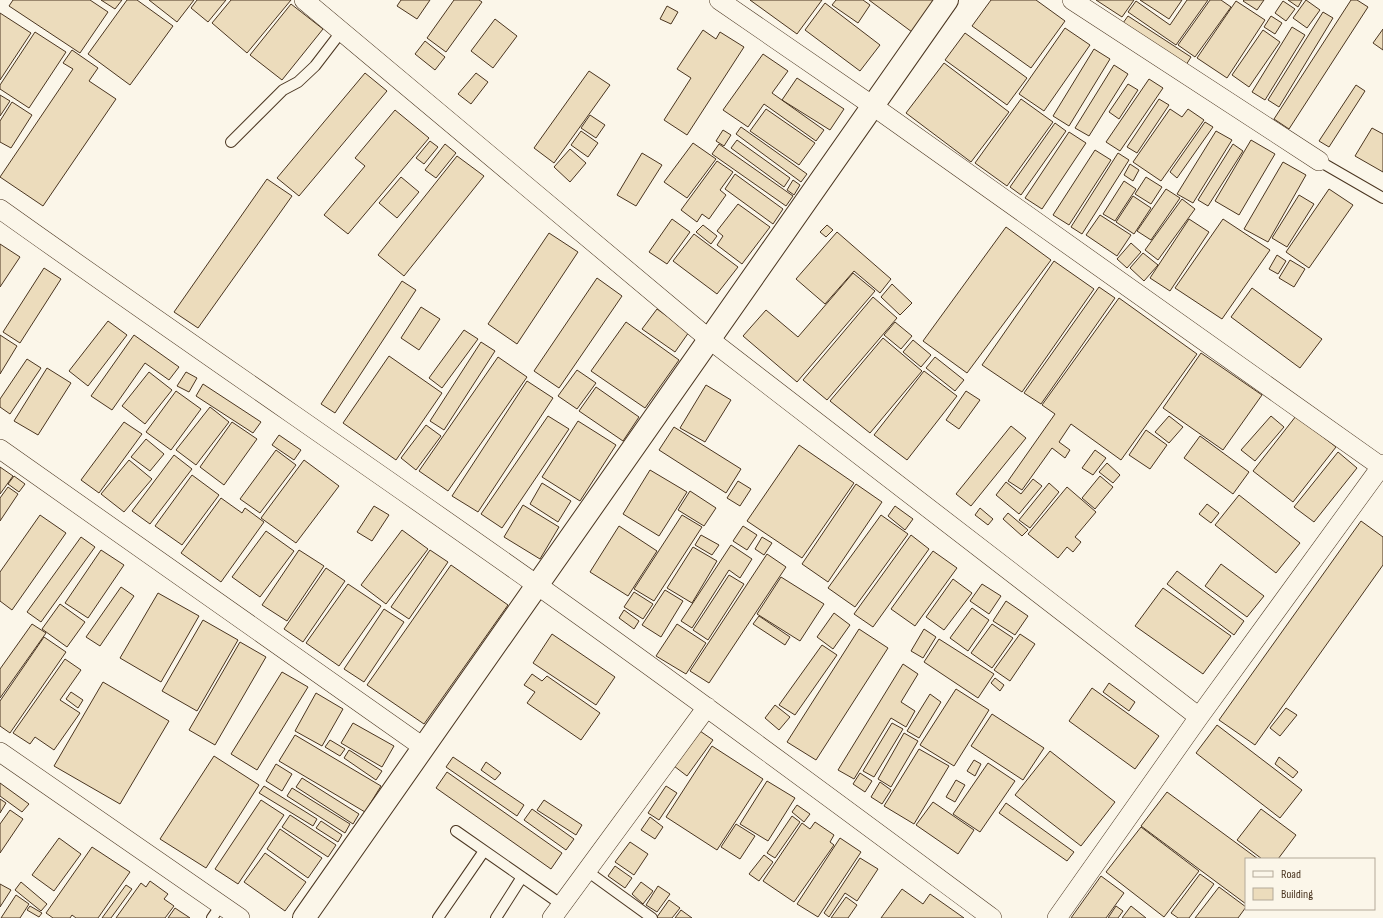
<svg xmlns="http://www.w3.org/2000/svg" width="1383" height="918" viewBox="0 0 1383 918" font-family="'Sofia Sans Condensed',sans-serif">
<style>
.building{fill:#ecdcbc;stroke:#4a3520}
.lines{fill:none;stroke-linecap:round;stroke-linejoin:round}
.service-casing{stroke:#4a3520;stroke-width:12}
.minor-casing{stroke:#4a3520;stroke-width:20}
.tertiary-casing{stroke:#4a3520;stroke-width:24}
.service{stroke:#fbf6e9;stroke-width:10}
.minor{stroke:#fbf6e9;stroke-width:19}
.tertiary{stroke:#fbf6e9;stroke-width:22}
</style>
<rect width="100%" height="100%" fill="#fbf6e9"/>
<path class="building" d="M13 0H90L108 12 80 53 9 6Z
M101 0H122L115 9Z
M127 0H137L173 26 130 85 88 54Z
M149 0H194L177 22Z
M197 0H226L208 22 191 8Z
M231 0H291L247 53 212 23Z
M401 0H430L417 19 397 6Z
M454 0H479L482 2 446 52 427 38Z
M750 0H822L797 34Z
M836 0H863L870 5 858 23 832 5Z
M869 0H936L912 32Z
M991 0H1036L1065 21 1031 68 972 26Z
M1096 0H1134L1122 17Z
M1140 0H1182L1169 19Z
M1187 0H1208L1176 45 1128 12 1136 1 1170 25Z
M1210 0H1221L1231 7 1195 57 1178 45Z
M1244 0H1264L1257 10 1243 1Z
M1288 0H1302L1298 7Z
M1306 0 1320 10 1307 28 1293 18Z
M1351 0H1357L1368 7 1289 129 1274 119Z
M1236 1 1265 20 1227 78 1197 58Z
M1283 1 1295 9 1286 21 1275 13Z
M825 3 880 45 860 71 805 30Z
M291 4 323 29 282 80 250 55Z
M667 6 678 12 671 24 660 19Z
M1323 12 1333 18 1279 107 1268 100Z
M0 13 31 33 0 80Z
M1128 16 1191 57 1186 65 1123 23Z
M1271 16 1282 23 1275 34 1264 27Z
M495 19 517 36 493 68 471 51Z
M1292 27 1305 35 1265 100 1252 92Z
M1065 28 1090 45 1044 111 1019 94Z
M1383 29V50L1373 43Z
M703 30 716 39 720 32 744 47 687 135 664 120 691 78 677 69Z
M1263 30 1280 42 1249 87 1232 75Z
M35 32 66 52 29 108 0 89V85Z
M965 33 1027 78 1007 105 945 60Z
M425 41 445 57 435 70 415 54Z
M1094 49 1110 59 1069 126 1053 116Z
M72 50 98 68 89 81 116 99 43 206 0 177 73 69 63 63Z
M763 54 788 71 772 93 824 130 816 141 764 104 748 127 723 110Z
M944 63 1009 112 971 162 906 113Z
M1114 65 1128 74 1089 136 1075 128Z
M589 71 610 85 554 163 534 148Z
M365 73 387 91 299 196 277 178Z
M476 73 488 82 471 104 458 94Z
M797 78 844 109 830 130 782 100Z
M1149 79 1163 88 1120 151 1106 142Z
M1128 84 1138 90 1119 119 1109 112Z
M1356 85 1365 91 1329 147 1319 141Z
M0 95 10 101 0 116Z
M1021 99 1053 122 1007 186 975 163Z
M1159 99 1169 105 1137 153 1127 147Z
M12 102 32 115 11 148 0 142V121Z
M766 109 815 143 799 165 750 131Z
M1170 109 1182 117 1188 109 1204 120 1161 181 1133 162Z
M395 110 429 138 348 234 324 215 365 166 355 158Z
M590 115 605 125 596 138 581 128Z
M1205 122 1213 127 1177 178 1170 172Z
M1055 123 1066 131 1021 195 1010 187Z
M741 127 807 174 801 182 736 134Z
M1372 128 1383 134V172L1355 156Z
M723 130 731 135 724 146 716 141Z
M581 131 598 143 588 157 571 145Z
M1216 131 1232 140 1193 203 1177 194Z
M1069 132 1086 143 1042 209 1025 198Z
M737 140 790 178 784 187 731 148Z
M1251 140 1275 154 1239 215 1215 201Z
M430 141 438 147 424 164 416 158Z
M693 143 716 159 687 198 664 182Z
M445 144 456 153 436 178 425 170Z
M719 144 793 196 786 206 712 154Z
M1233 144 1243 151 1208 206 1198 200Z
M570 149 586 163 570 182 554 167Z
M1095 150 1111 160 1069 225 1053 215Z
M642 153 662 165 636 206 617 195Z
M1118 153 1129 160 1082 234 1071 227Z
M457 156 484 176 404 276 378 255Z
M717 161 733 172 720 190 726 195 709 219 702 214 697 222 681 210Z
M1283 162 1306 175 1268 242 1244 229Z
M1130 164 1139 170 1133 181 1124 175Z
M735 174 783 209 773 224 725 189Z
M401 177 419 192 397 218 379 203Z
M1146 177 1162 187 1151 204 1135 194Z
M267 179 292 196 198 328 174 312Z
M793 180 800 185 794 195 787 190Z
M1124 181 1136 189 1115 221 1103 214Z
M1166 189 1180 198 1151 240 1137 231Z
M1329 189 1353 205 1309 268 1286 252Z
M1299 195 1314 204 1287 247 1272 238Z
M1133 196 1151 208 1134 234 1116 222Z
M1182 199 1195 209 1158 260 1145 250Z
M738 204 770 227 742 264 717 245 723 236 717 231Z
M1100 215 1131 235 1117 256 1086 235Z
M672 219 690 232 667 264 649 252Z
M1189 219 1209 232 1170 291 1150 278Z
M1223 219 1270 250 1222 319 1175 288Z
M703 225 717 236 711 244 696 232Z
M827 225 833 230 826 237 820 232Z
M1006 227 1051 260 967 373 923 341Z
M837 232 891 279 880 293 854 271 825 304 796 279Z
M549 233 578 252 517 344 488 324Z
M694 234 738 267 717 294 673 261Z
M1131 243 1141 252 1127 268 1117 259Z
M0 244 20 257 0 287Z
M1143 253 1158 265 1144 281 1130 268Z
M1277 255 1286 261 1278 274 1269 269Z
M1290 260 1305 269 1294 287 1279 278Z
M1054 261 1094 289 1022 392 982 365Z
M44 268 61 279 20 343 3 332Z
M853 273 875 291 797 382 743 336 766 310 798 337Z
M597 278 622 296 559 388 534 371Z
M402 281 416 290 335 413 321 404Z
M892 284 912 303 900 315 881 297Z
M1099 287 1115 298 1041 404 1024 393Z
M1252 288 1322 339 1300 368 1231 317Z
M873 297 897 318 827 400 803 380Z
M1119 298 1197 354 1121 460 1071 424 1059 442 1070 450 1065 458 1052 448 1022 490 1008 481 1055 414 1042 405Z
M421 307 440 319 419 350 401 338Z
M657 309 689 332 675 352 642 329Z
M108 321 127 335 88 386 69 371Z
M626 322 679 360 645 408 591 371Z
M895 322 912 336 901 349 884 335Z
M464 330 478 339 442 388 429 378Z
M0 335 17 346 0 374Z
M134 335 179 367 169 380 145 363 112 410 91 396Z
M883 338 922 371 870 433 830 401Z
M913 340 931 355 921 367 903 352Z
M481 342 495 351 444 430 430 421Z
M1201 353 1262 395 1223 450 1163 408Z
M389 356 442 393 396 460 343 423Z
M498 357 527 377 448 491 419 471Z
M935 357 964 380 955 391 926 368Z
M27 359 41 368 10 414 0 407V399Z
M47 368 71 383 38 435 14 421Z
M577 370 596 383 577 409 558 396Z
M924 371 957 396 907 460 874 435Z
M149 372 172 390 145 424 122 406Z
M186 372 197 378 189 392 177 386Z
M527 381 553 398 478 512 452 496Z
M203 384 261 422 253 433 196 396Z
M706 385 731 400 705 442 680 428Z
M596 387 639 417 623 441 579 411Z
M176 391 201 409 171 450 146 432Z
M966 391 980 400 959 429 946 420Z
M210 407 229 422 196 465 176 450Z
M548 416 569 429 502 528 481 514Z
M1169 416 1183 427 1169 443 1155 432Z
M1271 416 1284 427 1255 461 1241 450Z
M1296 416 1336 447 1293 502 1253 471Z
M578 421 616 445 580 501 542 477Z
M124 422 142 434 99 493 81 480Z
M232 422 257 439 224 485 200 467Z
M426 425 441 436 416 470 401 458Z
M1011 426 1026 438 971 506 956 494Z
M674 427 741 469 726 493 659 450Z
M1146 430 1167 445 1150 469 1129 455Z
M279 435 301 450 294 460 272 445Z
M1200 436 1249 472 1233 494 1184 458Z
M146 439 164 454 150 471 131 457Z
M799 445 854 483 802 558 747 521Z
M276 450 296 465 260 513 240 499Z
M1095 450 1106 458 1093 475 1082 468Z
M1338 452 1357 468 1314 522 1294 507Z
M174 455 192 469 150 524 132 511Z
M129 460 152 479 124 512 101 494Z
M304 460 339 486 296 543 261 518Z
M1107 463 1120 475 1113 483 1099 472Z
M0 467 13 476 0 494Z
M650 470 687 492 659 536 623 514Z
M192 475 219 495 182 545 155 526Z
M14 476 25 484 19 492 8 484Z
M1100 476 1113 487 1095 509 1082 498Z
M1033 479 1042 486 1019 514 996 495 1006 482 1021 494Z
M738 481 751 489 740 506 727 498Z
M542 483 571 501 558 522 530 504Z
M1049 483 1059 492 1030 528 1019 520Z
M856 484 882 502 828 582 802 564Z
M8 487 18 494 0 521V498Z
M1067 487 1096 512 1075 537 1081 542 1073 552 1067 547 1058 558 1028 534Z
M690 491 716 508 704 526 678 510Z
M1239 495 1300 543 1276 573 1215 525Z
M221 498 242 513 245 508 264 522 221 582 181 553Z
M1207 504 1219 513 1211 523 1199 514Z
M523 505 559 527 540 559 504 537Z
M374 506 389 515 372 541 357 532Z
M895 506 913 519 905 530 888 516Z
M980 508 993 519 988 525 975 515Z
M1008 513 1028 530 1022 536 1003 519Z
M40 515 66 533 12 610 0 601V572Z
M682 515 702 527 654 601 634 589Z
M881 515 908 534 855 607 828 588Z
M1361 521 1383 537V565L1255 745 1219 720Z
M619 526 657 551 628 596 590 572Z
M743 526 757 535 747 550 733 541Z
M402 530 428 549 386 604 361 585Z
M266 531 294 551 260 597 232 577Z
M701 535 719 545 712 555 695 545Z
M911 535 929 549 873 627 854 614Z
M81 537 95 547 41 622 27 612Z
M762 537 772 543 764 555 755 549Z
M731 545 752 559 740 578 729 570 692 628 681 621Z
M693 547 717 561 692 603 667 588Z
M101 550 124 565 88 618 65 603Z
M299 550 324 566 287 621 262 605Z
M430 550 448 562 409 619 391 607Z
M933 551 957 568 915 626 891 609Z
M767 554 786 567 709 683 690 671Z
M1221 564 1264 596 1247 617 1205 586Z
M451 565 508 605 424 724 367 685Z
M326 568 345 581 303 642 284 629Z
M1177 571 1244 621 1234 635 1167 584Z
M729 575 744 584 708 640 693 630Z
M781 577 824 604 800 641 757 614Z
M953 579 972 593 944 630 926 617Z
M348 584 381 606 339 666 306 643Z
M982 584 1001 596 989 614 970 601Z
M121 587 134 596 100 646 86 637Z
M1163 588 1231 636 1203 674 1135 626Z
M665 590 683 601 661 637 642 625Z
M634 592 653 604 643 619 624 607Z
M158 593 199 616 161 682 120 658Z
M1006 601 1028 616 1015 635 993 621Z
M60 604 85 622 67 647 42 629Z
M972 608 989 620 968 651 950 638Z
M384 609 404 622 364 682 344 669Z
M624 610 639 621 634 629 619 618Z
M834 613 850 625 833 649 817 637Z
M759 616 790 637 785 645 753 624Z
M203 620 238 640 197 711 162 691Z
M32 624 46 633 0 698V669Z
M677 624 706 643 686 674 656 656Z
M992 624 1013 638 992 668 971 653Z
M859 629 888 648 816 760 787 742Z
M924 629 936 637 923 658 911 651Z
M552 634 615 677 596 705 533 663Z
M1020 634 1035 644 1010 681 994 670Z
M44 637 66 652 10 733 0 726V701Z
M939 639 994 674 978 698 924 662Z
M240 642 266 657 215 745 189 730Z
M822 645 837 655 795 715 779 705Z
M65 659 81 670 60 700 80 713 54 750 35 737 30 744 13 733Z
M903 664 918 674 901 702 915 711 906 727 891 718 854 779 838 770Z
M282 672 308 687 257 770 231 754Z
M532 674 542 681 547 676 600 713 581 740 527 703 535 692 524 685Z
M995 678 1004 685 1000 691 991 683Z
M103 682 169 721 120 804 54 766Z
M1109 683 1135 702 1129 711 1103 692Z
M1092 688 1159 736 1135 769 1069 721Z
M956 689 989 710 954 766 920 745Z
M71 692 83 700 78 708 66 699Z
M316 693 343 709 322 746 295 731Z
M930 694 941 702 919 738 907 731Z
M775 705 790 717 779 730 765 718Z
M1286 708 1297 715 1280 736 1270 728Z
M992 714 1044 748 1023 780 971 746Z
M353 723 394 746 382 767 341 743Z
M892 723 903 729 874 777 863 771Z
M1217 725 1302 790 1280 818 1196 753Z
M700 731 713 740 687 776 674 766Z
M904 733 918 741 891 787 878 779Z
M295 735 381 786 365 812 279 761Z
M330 740 345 749 340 756 325 747Z
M712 746 763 779 717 850 666 817Z
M919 749 949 766 914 824 884 806Z
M349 750 382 771 376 780 344 758Z
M1050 751 1115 802 1081 846 1015 795Z
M214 756 259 785 206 868 160 839Z
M453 757 524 805 517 816 446 767Z
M1279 757 1298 772 1293 778 1275 764Z
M974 760 981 764 975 776 967 771Z
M486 762 501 773 495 780 481 770Z
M988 763 1015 781 980 832 953 814Z
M276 764 292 774 282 791 266 781Z
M447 772 562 853 551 869 436 788Z
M860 773 872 781 865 792 853 784Z
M302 778 359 814 353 824 296 787Z
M956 780 965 785 955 802 946 797Z
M767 781 795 798 768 841 740 824Z
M880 782 891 790 882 804 871 797Z
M0 783 29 804 22 812 0 796Z
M264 786 317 819 313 826 259 793Z
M666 786 677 793 659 820 648 813Z
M292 788 350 824 345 833 287 796Z
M1167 792 1258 859H1246V904L1141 826Z
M0 799 6 803 0 813Z
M261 800 284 815 238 884 215 869Z
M544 800 582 825 576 835 537 810Z
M933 802 974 830 958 854 916 825Z
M1006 803 1074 852 1067 861 999 813Z
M797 805 810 814 804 822 792 812Z
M532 809 574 839 566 850 524 820Z
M1261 809 1296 835 1278 859H1262L1237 840Z
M10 810 23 819 0 853V824Z
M290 815 336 845 328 857 282 827Z
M792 816 800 822 775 858 767 853Z
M650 817 663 827 655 839 641 830Z
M321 821 342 835 338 842 316 828Z
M815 822 834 835 830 842 834 845 794 902 763 881 802 823 810 829Z
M736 824 755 836 740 859 721 847Z
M1141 827 1199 871 1164 917 1106 872Z
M280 829 322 858 308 878 267 849Z
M59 838 81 854 54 891 32 875Z
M840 838 861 852 818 917 797 904Z
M630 842 648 854 634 875 615 862Z
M92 847 130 872 98 918H76L72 915 70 918H53L46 913Z
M265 853 306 882 285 911 244 882Z
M764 855 773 862 759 881 749 874Z
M860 858 878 869 857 901 845 893 829 917 824 913Z
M615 866 632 878 625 888 608 876Z
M1200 874 1214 884 1189 918H1178L1171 913Z
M1101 876 1124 893 1106 918H1071Z
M150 881 168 894 164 899 174 906 165 918H116L141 883 146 887Z
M21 882 47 904 41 911 15 890Z
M641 882 653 891 643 904 632 894Z
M0 884 11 890 0 907Z
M126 885 132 889 111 918H102Z
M658 886 670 894 657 912 646 905Z
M1219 887 1246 907 1238 918H1195Z
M902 889 923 904 930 894 964 918H881Z
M16 895 29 904 20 918H1Z
M846 897 857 905 848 918H831Z
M669 900 680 908 672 918H658L657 917Z
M30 906 42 913 39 917 27 910Z
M1116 906 1123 911 1118 918H1108Z
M1131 906 1146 918H1122Z
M175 908 190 918H168Z
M681 910 692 918H675Z"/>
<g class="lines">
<g class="service-casing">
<path id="service" d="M231 142 283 90 298 82 315 66 341 32
M1319 161 1383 198
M456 831 562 905
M587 871 652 918
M212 918 221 905
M438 918 484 851
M496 918 522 877"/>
</g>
<g class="minor-casing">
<path id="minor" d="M304 0 709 339 1199 717
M719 0 873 106 1383 468
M1072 0 1319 161
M0 209C178 336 359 459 537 585 691 694 841 806 992 918
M0 449 423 747
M0 752 240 918
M552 918 707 707
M1057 918 1199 717 1383 464"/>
</g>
<g class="tertiary-casing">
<path id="tertiary" d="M304 918 947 0"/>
</g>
<use href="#service" class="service"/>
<use href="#minor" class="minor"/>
<use href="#tertiary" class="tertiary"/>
</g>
<rect x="1245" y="858" width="130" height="52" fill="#fbf6e9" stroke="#b4a999"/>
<rect x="1253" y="871" width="20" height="6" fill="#fbf6e9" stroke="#b4a999"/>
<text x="1281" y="878" font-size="12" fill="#4a3520">Road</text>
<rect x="1253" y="888" width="20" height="12" fill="#ecdcbc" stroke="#b4a999"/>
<text x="1281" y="898" font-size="12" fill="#4a3520">Building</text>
</svg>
